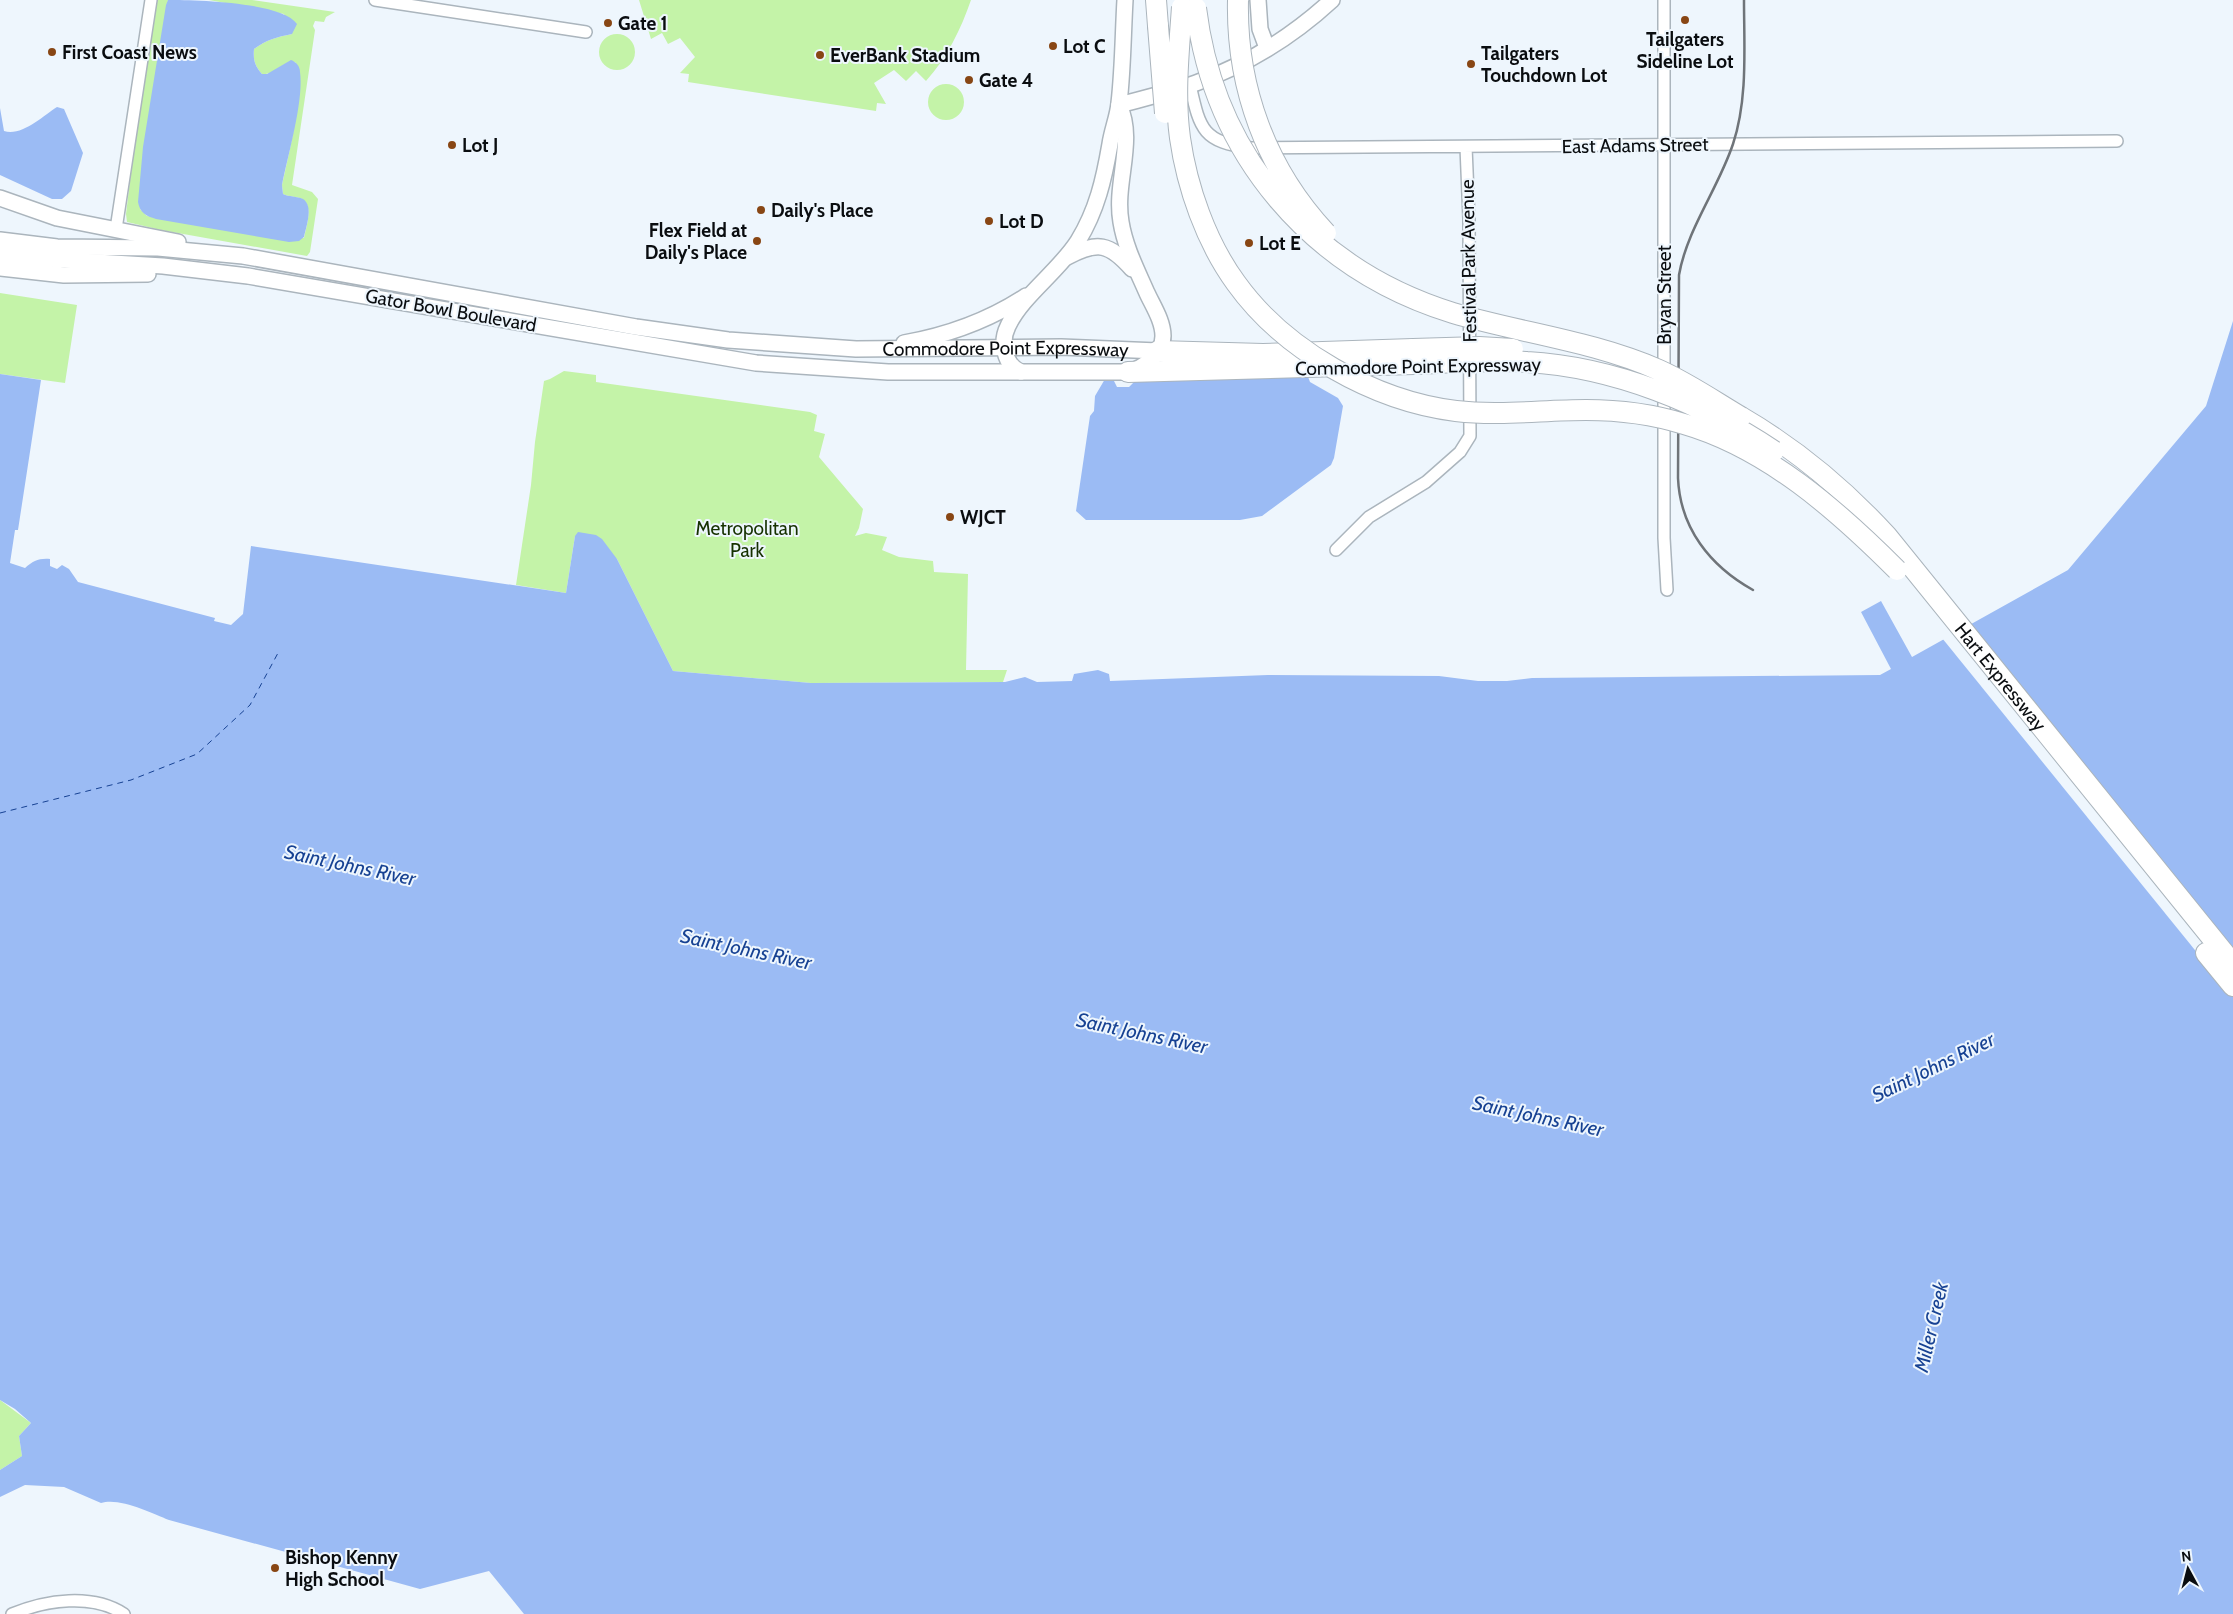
<svg xmlns="http://www.w3.org/2000/svg" width="2233" height="1614" viewBox="0 0 2233 1614" font-family="Cabin,sans-serif">
<style>
.green{fill:#c4f3a8}
.water{fill:#9bbbf4}
.pier{fill:#eef6fd}
.lines{fill:none;stroke-linecap:round;stroke-linejoin:round}
.ferry{stroke:#174293;stroke-width:1;stroke-dasharray:6 5;stroke-linecap:butt}
.street-casing{stroke:#abb5bd;stroke-width:14}
.secondary-casing{stroke:#abb5bd;stroke-width:18}
.highway-casing{stroke:#abb5bd;stroke-width:22}
.street{stroke:#fff;stroke-width:11}
.secondary{stroke:#fff;stroke-width:15}
.highway{stroke:#fff;stroke-width:20}
.rail{stroke:#6f7479;stroke-width:2.5}
.highway-bridge-casing{stroke:#abb5bd;stroke-width:22;stroke-linecap:butt}
.highway-bridge{stroke:#fff;stroke-width:20}
.poi-dot{fill:#884614;stroke:#eef6fd;stroke-width:2}
.labels{text-anchor:middle;stroke-width:4;stroke-linejoin:round;paint-order:stroke}
.poi-label{font-size:19px;font-weight:bold;fill:#0a0d10;stroke:#eef6fd;text-anchor:start}
.street-label{font-size:19px;fill:#0a0d10;stroke:#eef6fd}
.park-label{font-size:19px;fill:#163100;stroke:#eef6fd}
.water-label{font-size:20px;font-style:italic;fill:#174293;stroke:#eef6fd}
</style>
<rect width="100%" height="100%" fill="#eef6fd"/>
<path class="green" d="M156 0H168L140 209 147 216 304 238C306 227 314 206 302 199 296 196 289 197 283 194L282 185C287 162 308 78 295 62 280 62 276 75 262 74 255 66 253 60 254 49 266 40 277 37 292 34L284 14 209 0H252L335 12 326 17 324 22 315 21 313 26 315 30 292 185 312 192 318 199 310 252 307 256 161 230 127 222 126 214 140 97Z
M639 0H971C961 29 947 58 926 81L916 71 906 81 894 70 874 83 886 104 877 103 876 111 688 82 689 74 680 73 695 57 680 38 668 44 662 33 651 39Z
M599 52a18 18 0 1 1 36 0a18 18 0 1 1-36 0Z
M928 102a18 18 0 1 1 36 0a18 18 0 1 1-36 0Z
M0 293 77 305 65 383 0 374Z
M564 371 596 375V382L810 412 817 415 814 431 825 434 819 457 863 509 859 528 855 536 866 533 887 537 882 550 899 557 933 561 934 572 968 574 966 670H1007L1003 682 811 683 673 671 617 559 575 536 566 593 516 585 531 485 535 442 544 381 550 379Z
M0 1400 31 1423 19 1436 22 1456 0 1470Z"/>
<path class="water" d="M168 0C195 0 282 2 297 24L292 34C277 37 266 40 254 49 253 60 255 66 262 74H267L291 60C296 62 300 66 300 72 304 100 288 155 282 185L283 194C289 197 297 196 303 199 314 206 306 227 304 237L299 241 289 242 156 219C146 216 140 213 138 202L143 147 166 5Z
M57 107 64 109 83 153 71 191 62 199H52L0 175V108L4 131C21 137 43 116 57 107Z
M2233 321V1614H524L489 1571 420 1589 169 1520C152 1513 119 1497 101 1503L64 1487 25 1485 0 1497V1470L22 1456 19 1436 31 1423 15 1409 0 1400V374L41 380 18 530H15L10 563 25 568C33 561 39 558 50 559V566L57 569 62 565 69 569 78 582 215 618 214 621 231 625 243 614 251 546 566 593 575 536 578 532 596 535 602 539 617 559 673 671 811 683 1005 682 1025 677 1037 682 1072 681 1074 674 1098 670 1109 674 1110 681 1268 675 1439 676 1478 681H1507L1532 678 1880 675 1891 669 1861 612 1881 601 1912 657 2068 570 2206 406Z
M1307 374 1310 382 1338 398 1343 406 1334 458 1331 465 1262 516 1240 520H1086L1076 511 1090 416 1094 411 1095 396 1105 379H1113L1117 387H1129L1135 381Z"/>
<path class="pier" d="M1968 624 2233 953V997L1942 638Z"/>
<g class="lines">
<path class="ferry" d="M0 813 131 780 197 754 250 705 278 653"/>
<g class="street-casing">
<path id="street" d="M375 0 586 32
M1664 0V538L1667 590
M1190 85C1200 129 1202 142 1251 148L2117 141
M116 229 151 0
M1336 550 1369 517 1426 482 1460 452 1470 436 1469 219 1466 147
M12 1614C46 1600 92 1593 124 1614"/>
</g>
<g class="secondary-casing">
<g id="secondary">
<path d="M1258 0 1260 29 1267 48"/>
<path d="M1119 105C1145 98 1171 92 1196 83 1246 65 1293 36 1332 0"/>
<path d="M0 198 57 218 178 242"/>
<path id="s1" d="M0 240 57 247 158 248 243 256 636 327 728 340 856 349 1061 347 1158 351"/>
<path d="M0 254 46 259 163 266 248 276 756 363 888 372H1128C1144 368 1163 354 1163 336 1163 321 1153 306 1147 293 1137 270 1125 247 1121 222 1114 183 1136 141 1119 105"/>
<path d="M1067 257C1098 241 1109 243 1132 269"/>
<path d="M0 268 64 275 148 274"/>
<path d="M904 343C949 335 988 321 1026 296"/>
<path d="M1021 372C1004 365 1000 342 1008 326 1022 296 1059 271 1078 241 1097 210 1104 179 1110 144 1112 130 1118 116 1119 103 1123 69 1123 34 1125 0"/>
</g>
</g>
<g class="highway-casing">
<g id="highway">
<path d="M1156 0 1158 26"/>
<path d="M1158 351 1263 354 1413 349"/>
<path d="M1128 372 1414 364"/>
<path id="s2" d="M1741 417C1796 449 1844 489 1887 536L2233 964"/>
<path d="M2206 953 2233 986"/>
</g>
</g>
<use href="#street" class="street"/>
<use href="#secondary" class="secondary"/>
<use href="#highway" class="highway"/>
<path class="rail" d="M1744 0C1744 47 1748 99 1733 144 1718 189 1687 229 1679 275L1678 478C1680 528 1710 566 1753 590"/>
<g class="highway-bridge-casing">
<path id="highway-bridge" d="M1238 0C1236 87 1266 169 1326 233
M1182 7C1179 51 1174 94 1180 138 1187 187 1206 242 1236 283 1284 350 1374 401 1456 411 1500 416 1542 410 1586 410 1619 410 1652 414 1684 424 1767 448 1837 510 1897 570
M1196 8C1214 155 1311 269 1453 313 1521 333 1593 341 1659 370 1688 383 1714 401 1741 417
M1158 26 1165 113
M1413 349 1479 347 1513 349
M1414 364C1451 363 1490 359 1527 362 1615 367 1702 403 1774 451"/>
</g>
<use href="#highway-bridge" class="highway-bridge"/>
</g>
<g class="poi-dot">
<circle cx="1685" cy="20" r="5"/>
<circle cx="608" cy="23" r="5"/>
<circle cx="1053" cy="46" r="5"/>
<circle cx="52" cy="52" r="5"/>
<circle cx="820" cy="55" r="5"/>
<circle cx="1471" cy="64" r="5"/>
<circle cx="969" cy="80" r="5"/>
<circle cx="452" cy="145" r="5"/>
<circle cx="761" cy="210" r="5"/>
<circle cx="989" cy="221" r="5"/>
<circle cx="757" cy="241" r="5"/>
<circle cx="1249" cy="243" r="5"/>
<circle cx="950" cy="517" r="5"/>
<circle cx="275" cy="1568" r="5"/>
</g>
<g class="labels">
<g class="poi-label">
<text x="618" y="30">Gate 1</text>
<text x="1685" y="46" text-anchor="middle">Tailgaters<tspan x="1685" dy="22">Sideline Lot</tspan></text>
<text x="1063" y="53">Lot C</text>
<text x="62" y="59">First Coast News</text>
<text x="1481" y="60">Tailgaters<tspan x="1481" dy="22">Touchdown Lot</tspan></text>
<text x="830" y="62">EverBank Stadium</text>
<text x="979" y="87">Gate 4</text>
<text x="462" y="152">Lot J</text>
<text x="771" y="217">Daily's Place</text>
<text x="999" y="228">Lot D</text>
<text x="747" y="237" text-anchor="end">Flex Field at<tspan x="747" dy="22">Daily's Place</tspan></text>
<text x="1259" y="250">Lot E</text>
<text x="960" y="524">WJCT</text>
<text x="285" y="1564">Bishop Kenny<tspan x="285" dy="22">High School</tspan></text>
</g>
<g class="street-label">
<text transform="translate(1635 145) rotate(-1)" y="7">East Adams Street</text>
<text transform="translate(1468 261) rotate(-91)" y="7">Festival Park Avenue</text>
<text transform="translate(1664 295) rotate(-90)" y="7">Bryan Street</text>
<text transform="translate(451 310) rotate(10)" y="7">Gator Bowl Boulevard</text>
<text dy="7" stroke="none"><textPath href="#s1" startOffset="1014">Commodore Point Expressway</textPath></text>
<text transform="translate(1418 366) rotate(-1)" y="7">Commodore Point Expressway</text>
<text dy="7" stroke="none"><textPath href="#s2" startOffset="370">Hart Expressway</textPath></text>
</g>
<g class="park-label">
<text x="747" y="535">Metropolitan<tspan x="747" dy="22">Park</tspan></text>
</g>
<g class="water-label">
<text transform="translate(350 865) rotate(12)" y="7">Saint Johns River</text>
<text transform="translate(746 949) rotate(12)" y="7">Saint Johns River</text>
<text transform="translate(1142 1033) rotate(12)" y="7">Saint Johns River</text>
<text transform="translate(1933 1067) rotate(-26)" y="7">Saint Johns River</text>
<text transform="translate(1538 1116) rotate(12)" y="7">Saint Johns River</text>
<text transform="translate(1931 1327) rotate(-77)" y="7">Miller Creek</text>
</g>
</g>
<g transform="translate(2188 1569) rotate(353)" stroke="#eef6fd" stroke-width="4" paint-order="stroke">
<path d="M0-4L9 19L0 12L-9 19Z" fill="#0a0d10"/>
<text y="-8" font-size="14" font-weight="bold" text-anchor="middle" fill="#0a0d10">N</text>
</g>
</svg>
